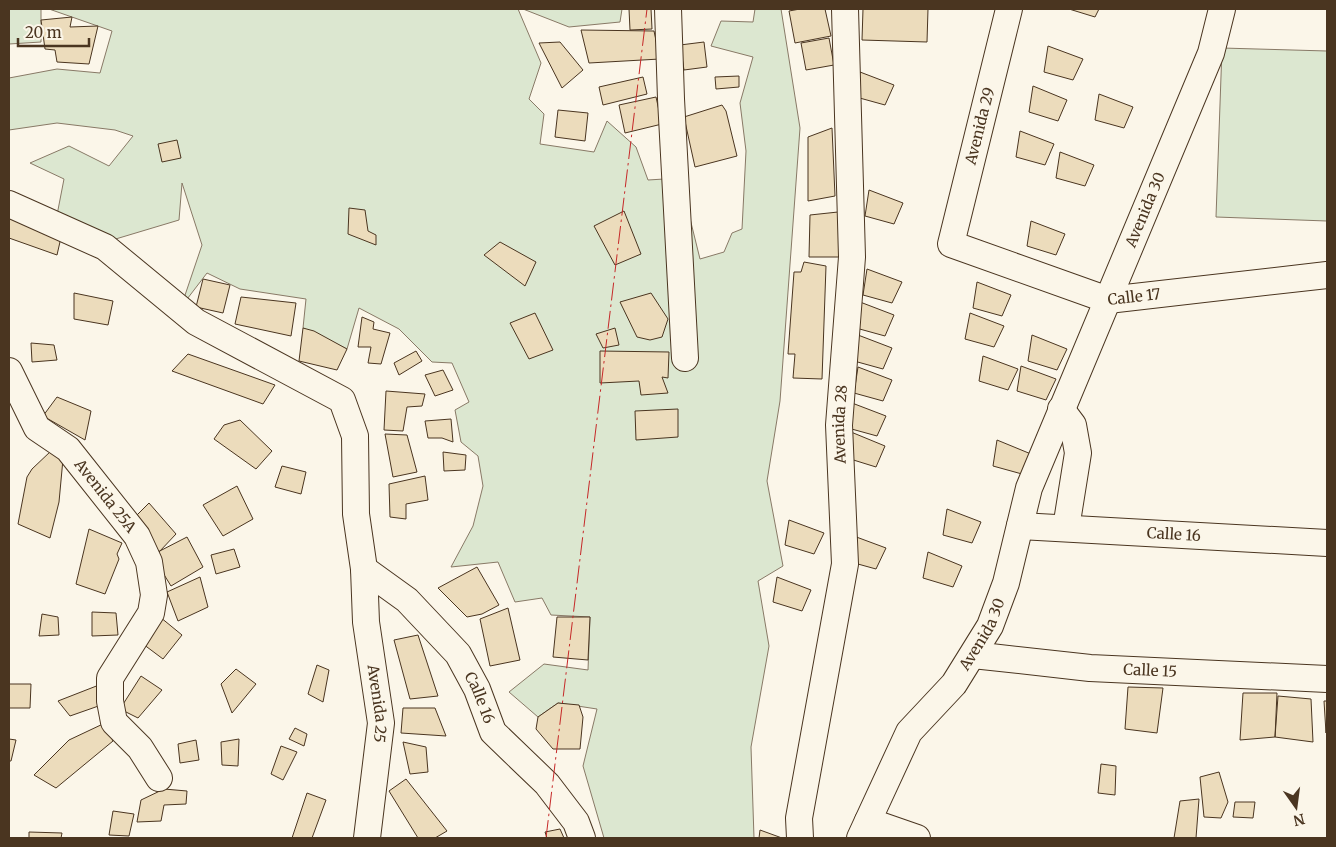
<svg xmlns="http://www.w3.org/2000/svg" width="1336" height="847" viewBox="0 0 1336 847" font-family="Merriweather,serif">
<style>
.green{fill:#dce7d0;stroke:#887966}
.building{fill:#ecdcbc;stroke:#4a3520}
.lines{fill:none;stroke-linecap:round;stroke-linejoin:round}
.minor-casing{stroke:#4a3520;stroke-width:28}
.minor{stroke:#fbf6e9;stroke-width:26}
.power{stroke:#c62828;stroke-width:1;stroke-dasharray:18 4 2.5 4;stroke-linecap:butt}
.labels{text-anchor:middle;stroke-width:4;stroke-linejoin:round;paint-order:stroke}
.street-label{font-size:15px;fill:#4a3520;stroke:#fbf6e9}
</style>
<rect width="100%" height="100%" fill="#fbf6e9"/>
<path class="green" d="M9 9H41V42L9 44Z
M49 9H518L541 63 529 99 544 114 540 144 594 152 607 121 636 147 648 180 680 178 700 259 724 252 732 233 742 229 746 151 740 103 753 57 711 46 721 21 753 22 755 9H781L800 128 780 401 767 481 783 566 758 581 769 646 751 747 754 838H604L583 766 597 709 558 703 538 717 509 692 544 664 588 670 590 617 551 615 542 598 515 602 498 562 451 567 473 526 483 486 478 456 461 442 455 410 469 402 452 363 432 362 399 329 359 308 347 349 303 328 306 299 240 289 207 273 181 307 202 245 182 183 179 220 109 241 57 215 64 179 30 163 69 146 109 166 133 136 115 130 57 123 9 130V78L57 69 100 73 112 31Z
M523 9H622L620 22 569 27Z
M1222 48 1327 51V221L1216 217Z"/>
<path class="building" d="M629 9H651L652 29 630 30Z
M800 9H825L831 36 795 43 789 11Z
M863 9H928L927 42 862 40Z
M1069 9H1099L1095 17Z
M72 17 70 27 98 26 89 64 57 62 55 50 45 49 41 20Z
M581 30 654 31 660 59 589 63Z
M829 38 834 65 806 70 801 43Z
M560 42 583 70 562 88 539 43Z
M704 42 707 67 684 70 680 45Z
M1048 46 1083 59 1073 80 1044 72Z
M860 72 894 85 885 105 856 97Z
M739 76V87L716 89 715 77Z
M643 77 647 94 603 105 599 87Z
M1033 86 1067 100 1058 121 1029 112Z
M1099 94 1133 107 1124 128 1095 120Z
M656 97 662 124 625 133 619 105Z
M722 105 726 111 737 156 695 167 684 117Z
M558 110 588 113 585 141 555 137Z
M832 128 835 196 808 201V137Z
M1020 131 1054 144 1045 165 1016 157Z
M177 140 181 158 162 162 158 144Z
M1060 152 1094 165 1085 186 1056 178Z
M869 190 903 203 894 224 865 216Z
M349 208 365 210 368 231 376 235V245L348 234Z
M624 211 641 254 615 265 594 226Z
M838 212 842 257H809L810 215Z
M9 215 62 233 57 255 9 238Z
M1031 221 1065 234 1056 255 1027 246Z
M500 242 536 262 525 286 484 255Z
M804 262 826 266 822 379 793 378 795 354H788L794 272H801Z
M867 269 902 282 892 303 863 295Z
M203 279 230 285 223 313 196 307Z
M977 282 1011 295 1002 316 973 308Z
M74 293 113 301 108 325 74 319Z
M651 293 668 319 662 337 650 340 637 337 620 302Z
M241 297 296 303 291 336 235 324Z
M860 302 894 315 885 336 856 328Z
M535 313 553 350 529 359 510 323Z
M970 313 1004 326 994 347 965 339Z
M362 317 374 322 373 329 390 333 381 364 368 363 371 347H358Z
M303 328 314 331 347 349 337 370 299 361Z
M615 328 619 345 603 348 596 334Z
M858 335 892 348 883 369 854 361Z
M1032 335 1067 349 1057 370 1028 361Z
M31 343 54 345 57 360 32 362Z
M416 351 422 361 399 375 394 363Z
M600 351 669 352 668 378 662 377 668 393 641 395 639 381 600 383Z
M188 354 275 385 263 404 172 371Z
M983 356 1018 369 1008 390 979 381Z
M1021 366 1056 379 1046 400 1017 391Z
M858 367 892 380 883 401 854 393Z
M443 370 453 390 435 396 425 375Z
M386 391 425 394 422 406 407 407 403 431 384 430Z
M57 397 91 411 85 440 43 416Z
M852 403 886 416 877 436 848 428Z
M678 409V437L636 440 635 411Z
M451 419 453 442 442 438H428L425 421Z
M240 420 272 451 256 469 214 439 224 425Z
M851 432 885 446 876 467 847 458Z
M385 434 407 435 417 472 393 477Z
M997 440 1031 454 1022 474 993 466Z
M51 451 63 459 59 502 50 538 18 524 27 477 32 469Z
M443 452 466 455 465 470 444 471Z
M282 466 306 472 301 494 275 487Z
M425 476 428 500 406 504V519L390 517 389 484Z
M237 486 253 519 223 536 203 505Z
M149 503 176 534 159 552 131 521Z
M947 509 981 522 972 543 943 535Z
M789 520 824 533 814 554 785 545Z
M89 529 122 543 117 554 119 559 105 594 76 584Z
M851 535 886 548 876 569 847 561Z
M187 537 203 567 171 586 152 555Z
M234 549 240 567 216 574 211 555Z
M928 552 962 566 953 587 923 578Z
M477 567 499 605 482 614 467 617 438 588Z
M200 577 208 607 178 621 167 592Z
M777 577 811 590 802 611 773 602Z
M508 608 520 660 490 666 480 619Z
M92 612 116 613 118 635 92 636Z
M42 614 58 617 59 635 39 636Z
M160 617 182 635 163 659 143 644Z
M557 617H590L588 660 553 657Z
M418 635 438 696 410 699 394 640Z
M317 665 329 670 323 702 308 694Z
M236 669 256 684 232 713 221 684Z
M141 676 162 690 138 718 120 709Z
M9 684H31L30 708H9Z
M99 685 107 703 70 716 58 701Z
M1128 687 1163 688 1157 733 1125 729Z
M1243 693H1277L1275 737 1240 740Z
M1278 696 1311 699 1313 742 1275 737Z
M1324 701H1327L1326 733Z
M558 703 579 705 583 717 580 749H553L536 729 538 717Z
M403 708H435L446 736 401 733Z
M105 723 113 741 56 788 34 775 69 740Z
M295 728 307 734 304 746 289 739Z
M9 739 16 740 11 761H9Z
M239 739 238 766 222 765 221 742Z
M196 740 199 760 180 763 178 744Z
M403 742 426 747 428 772 410 774Z
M281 746 297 752 283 780 271 774Z
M1101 764 1116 766 1115 795 1098 793Z
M1219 772 1228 802 1221 818 1204 817 1200 777Z
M406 779 447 831 435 838H418L389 791Z
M164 789 187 791 186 804 164 805 161 821 137 822 141 800Z
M307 793 326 800 312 838H292Z
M1199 799 1196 838H1174L1180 801Z
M1235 802H1255L1253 818 1233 817Z
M113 811 134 814 129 836 109 835Z
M560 829 564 838H547L545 832Z
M760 830 782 838H759Z
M29 832 62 833 61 838H29Z"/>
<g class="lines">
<g class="minor-casing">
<g id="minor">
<path d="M668 9 671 99 685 358"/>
<path id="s1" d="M1009 9 951 244 1108 300 1327 275"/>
<path id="s2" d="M9 204 105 247 196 322 342 400 355 436 356 514 364 569 366 622 381 723 367 838"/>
<path id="s3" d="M9 371 37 428 68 449 137 536 149 562 154 595 151 613 110 678V701L114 722 140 748 159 778"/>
<path d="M1061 409 1073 425 1078 453 1066 528"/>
<path id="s4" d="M1020 526 1327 543"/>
<path id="s5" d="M364 569 407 600 458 654 477 689 493 732 547 784 576 822 582 838"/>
<path id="s6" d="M973 655 1090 668 1327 679"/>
<path d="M868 821 917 838"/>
<path id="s7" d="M800 838 799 818 845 564 839 425 852 257 845 9"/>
<path id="s8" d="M860 838 909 732 954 684 990 626 1006 583 1029 488 1211 53 1222 9"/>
</g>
</g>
<use href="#minor" class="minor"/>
<path class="power" d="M546 838 647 9"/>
</g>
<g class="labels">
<g class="street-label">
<text transform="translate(980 126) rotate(-76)" y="5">Avenida 29</text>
<text dy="5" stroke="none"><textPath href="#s8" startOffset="696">Avenida 30</textPath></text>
<text dy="5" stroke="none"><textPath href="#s1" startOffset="435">Calle 17</textPath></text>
<text dy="5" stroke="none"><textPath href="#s7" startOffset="418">Avenida 28</textPath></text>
<text dy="5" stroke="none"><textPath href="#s3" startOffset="161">Avenida 25A</textPath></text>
<text dy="5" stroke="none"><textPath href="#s4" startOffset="154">Calle 16</textPath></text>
<text dy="5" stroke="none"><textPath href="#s8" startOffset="240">Avenida 30</textPath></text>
<text dy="5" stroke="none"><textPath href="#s6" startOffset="178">Calle 15</textPath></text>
<text dy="5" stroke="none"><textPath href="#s5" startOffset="176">Calle 16</textPath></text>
<text dy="5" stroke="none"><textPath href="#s2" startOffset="696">Avenida 25</textPath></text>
</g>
</g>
<rect width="1336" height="847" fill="none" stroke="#4a3520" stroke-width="20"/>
<g transform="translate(1296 807) rotate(166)" stroke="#fbf6e9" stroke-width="4" paint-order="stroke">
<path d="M0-4L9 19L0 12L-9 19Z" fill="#4a3520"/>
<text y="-8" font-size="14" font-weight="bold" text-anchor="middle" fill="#4a3520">N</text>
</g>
<path d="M18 38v8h71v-8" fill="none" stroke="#4a3520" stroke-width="2.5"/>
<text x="25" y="38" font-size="15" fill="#4a3520" stroke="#fbf6e9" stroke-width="4" paint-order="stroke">20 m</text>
</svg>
